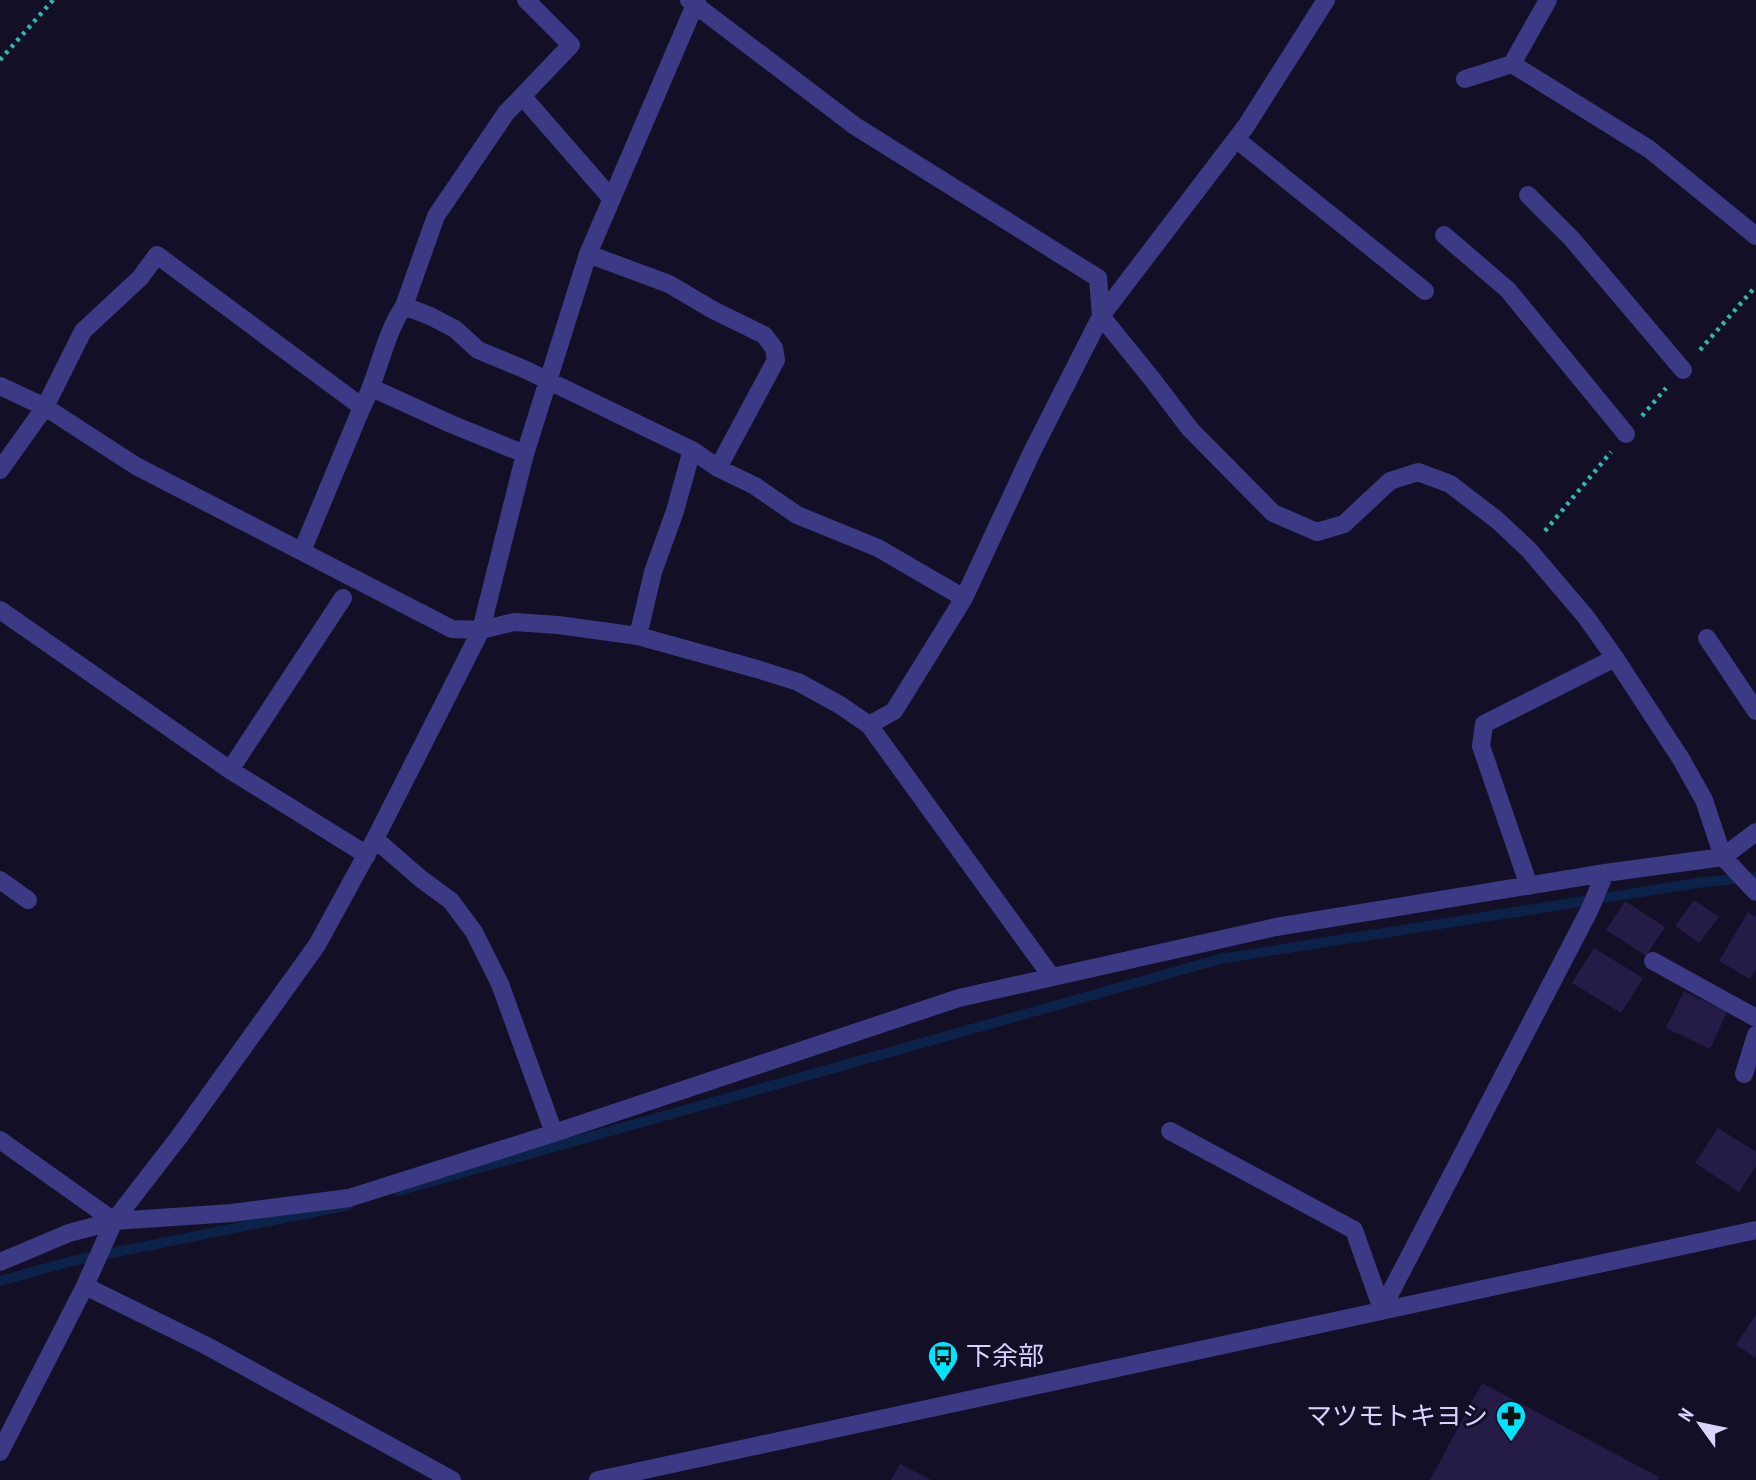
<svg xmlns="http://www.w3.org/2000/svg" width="1756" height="1480" viewBox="0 0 1756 1480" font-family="'PT Sans Narrow','Noto Sans JP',sans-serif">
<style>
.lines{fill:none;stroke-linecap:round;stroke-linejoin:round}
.stream{stroke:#0c2248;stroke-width:10}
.building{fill:#241b47}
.path{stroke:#2fb8b0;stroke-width:4.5;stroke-dasharray:3.5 5;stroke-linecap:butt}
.minor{stroke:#3d3a85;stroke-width:18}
.labels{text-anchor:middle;stroke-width:6;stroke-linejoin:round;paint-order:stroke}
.poi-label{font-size:26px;fill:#d9d4ff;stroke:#130f26;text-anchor:start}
</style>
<rect width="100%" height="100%" fill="#130f26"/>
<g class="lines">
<path class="stream" d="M398 1191 1220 959 1704 882 1756 877
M0 1281 72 1261 349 1205"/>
</g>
<path class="building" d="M1694 900 1719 917 1699 943 1675 926Z
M1625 901 1665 927 1646 956 1606 930Z
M1748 912 1756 917V969L1750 979 1719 961Z
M1594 948 1643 978 1621 1013 1572 983Z
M1684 991 1727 1012 1710 1049 1666 1028Z
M1718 1128 1756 1152V1166L1739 1192 1695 1163Z
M1756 1314V1358L1736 1345Z
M1482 1383 1659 1477 1657 1480H1430Z
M900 1464 931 1480H891Z"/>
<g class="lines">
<path class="path" d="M0 60 53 0
M1700 350 1756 286
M1642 416 1666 388
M1545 531 1611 452"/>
<path class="minor" d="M689 0 855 126 1098 278 1101 316 1152 379 1190 429 1273 513 1317 532 1344 524 1390 481 1418 472 1450 484 1497 520 1529 550 1586 617 1615 658 1681 759 1704 800 1723 857 1756 892
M1512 64 1649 149 1756 236
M1465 79 1512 64 1548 0
M523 97 611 198
M1236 139 1425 291
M1528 195 1572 239 1683 370
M1444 235 1508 290 1626 434
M588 254 669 284 713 310 764 335 774 348 776 360 718 468
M404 306 430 316 455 329 478 350 524 369 692 450 718 468 755 486 797 515 878 548 964 598
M0 386 45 407 136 466 452 629 481 630 514 622 558 625 638 636 757 669 798 682 840 705 869 725 1051 976
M372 388 451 424 525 454
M0 470 45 407 83 331 140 278 157 255 362 407
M302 551 362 407C379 375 383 337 404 306L436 216 506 113 571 45 526 0
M0 610 230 770 367 855
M638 636 653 572 675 511 692 450
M1707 638 1756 711
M869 725 894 711 964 598 1032 452 1101 316 1246 126 1326 0
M230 770 343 598
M375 839 421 879 451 901 474 932 500 984 554 1133
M0 880 28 900
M1529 886 1481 746 1484 724 1615 658
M1653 961 1756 1018
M1744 1074 1756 1035
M1170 1131 1354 1230 1382 1309
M0 1140 114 1221
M0 1262 69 1233 114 1221 232 1213 349 1198 554 1133 959 998 1276 927 1605 873 1723 857 1756 832
M85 1286 207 1346 452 1480
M1382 1309 1590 909 1605 873
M0 1452 85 1286 114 1221 179 1137 317 945 375 839 481 630 525 454 588 254 697 0
M598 1480 1756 1230"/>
</g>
<defs>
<g id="bus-pin" transform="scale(1.575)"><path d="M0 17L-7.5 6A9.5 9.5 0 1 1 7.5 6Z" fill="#00e5ff" stroke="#130f26"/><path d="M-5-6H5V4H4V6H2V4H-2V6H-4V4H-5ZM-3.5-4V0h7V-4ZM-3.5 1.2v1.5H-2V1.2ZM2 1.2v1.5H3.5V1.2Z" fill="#111"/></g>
<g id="pharmacy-pin" transform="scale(1.575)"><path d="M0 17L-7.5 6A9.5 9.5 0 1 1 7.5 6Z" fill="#00e5ff" stroke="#130f26"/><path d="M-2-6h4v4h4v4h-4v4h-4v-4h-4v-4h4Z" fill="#111"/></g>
</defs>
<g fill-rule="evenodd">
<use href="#bus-pin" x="943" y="1356"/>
<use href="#pharmacy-pin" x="1511" y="1416"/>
</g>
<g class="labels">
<g class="poi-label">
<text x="966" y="1365">下余部</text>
<text x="1488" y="1425" text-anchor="end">マツモトキヨシ</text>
</g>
</g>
<g transform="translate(1700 1424) rotate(303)" stroke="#130f26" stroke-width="5" paint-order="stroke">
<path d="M0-5L12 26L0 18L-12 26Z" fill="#d9d4ff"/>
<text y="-10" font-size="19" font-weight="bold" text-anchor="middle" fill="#d9d4ff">N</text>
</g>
</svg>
